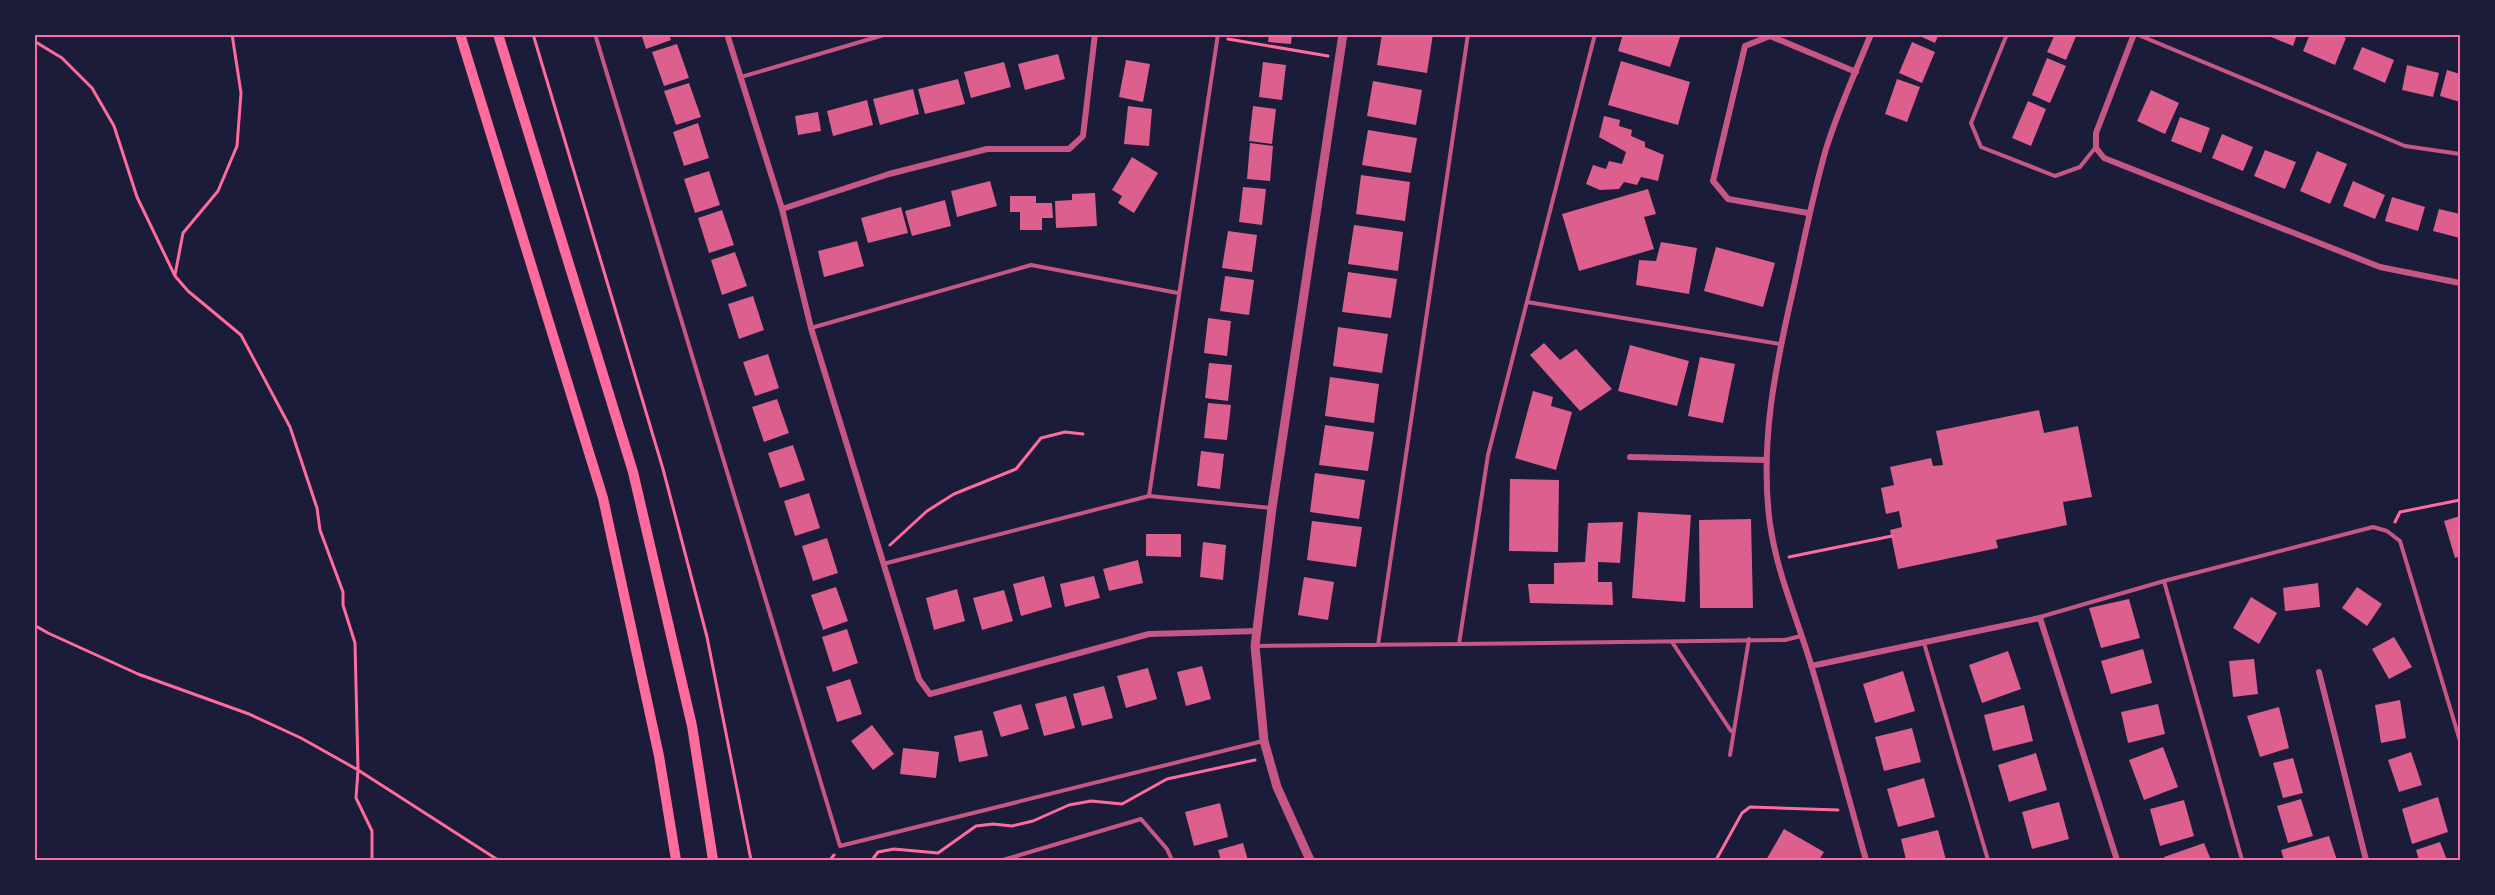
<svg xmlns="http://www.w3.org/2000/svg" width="2495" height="895" viewBox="0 0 2495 895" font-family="'Public Sans',sans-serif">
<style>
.building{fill:#dd5f8e}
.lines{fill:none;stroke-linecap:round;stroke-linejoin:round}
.path{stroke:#ff6b9d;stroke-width:3}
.service{stroke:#c65784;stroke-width:4}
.minor{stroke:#c65784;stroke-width:6}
.tertiary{stroke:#c65784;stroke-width:9}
.secondary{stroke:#ff6b9d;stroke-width:10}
.neatline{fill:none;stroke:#ff6b9d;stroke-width:2}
</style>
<rect width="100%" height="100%" fill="#1b1b3a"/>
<path class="building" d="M641 34H669L671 40 646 49Z
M1269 34H1292L1291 44 1268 42Z
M1382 34H1433L1427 73 1377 65Z
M1623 34H1681L1670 67 1618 51Z
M1915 34H1939L1935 43Z
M2055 34H2077L2066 60 2047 52Z
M2264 34H2297L2293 46Z
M2310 34H2337L2346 38 2335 65 2303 51Z
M1912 42 1935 52 1922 83 1899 73Z
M677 44 689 78 664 86 652 52Z
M2362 47 2394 60 2385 83 2353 69Z
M1058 54 1065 79 1025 90 1018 64Z
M2047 58 2066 66 2050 103 2032 95Z
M1126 60 1150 64 1143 102 1119 97Z
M1621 61 1690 82 1678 125 1608 105Z
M1004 62 1011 87 971 98 964 72Z
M1263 62 1286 65 1282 100 1259 97Z
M2407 65 2439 73 2433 97 2402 90Z
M2447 70 2460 74V102L2440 96Z
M958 79 965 104 925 114 918 89Z
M1897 79 1920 87 1907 122 1885 114Z
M1373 81 1422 90 1416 125 1367 116Z
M689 83 701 117 676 125 664 91Z
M913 89 919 114 880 125 873 99Z
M2151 90 2179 103 2165 134 2137 121Z
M867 100 873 125 833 136 827 111Z
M2028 101 2046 109 2031 146 2012 138Z
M1128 106 1152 109 1149 146 1124 144Z
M1253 106 1276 109 1272 144 1249 141Z
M818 112 821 131 798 135 795 116Z
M1604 116 1620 120 1619 126 1632 130 1631 136 1645 142V147L1664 155 1658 181 1641 177 1637 185 1624 182 1619 189 1600 190 1586 184 1593 165 1606 169 1609 161 1622 164 1626 152 1599 137Z
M2180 117 2210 128 2201 153 2171 141Z
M698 123 709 158 684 166 673 132Z
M1368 130 1417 138 1411 173 1362 165Z
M2222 134 2253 147 2243 171 2212 158Z
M1250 143 1273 146 1270 181 1247 179Z
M2265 150 2296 162 2285 189 2254 176Z
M2317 151 2347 164 2330 204 2300 191Z
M1132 157 1158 173 1134 213 1118 203 1122 196 1112 190Z
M709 171 720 205 695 213 684 179Z
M1361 175 1410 182 1405 221 1356 214Z
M990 181 997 206 957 217 951 191Z
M2353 181 2385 195 2375 219 2343 206Z
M1243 187 1266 189 1262 225 1239 222Z
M1648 189 1656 214 1644 217 1654 249 1579 271 1562 214Z
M1095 193 1097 226 1056 228 1055 201 1072 200V194Z
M1010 196H1036V203H1052L1053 218H1042V230H1020V212H1010Z
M2392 197 2425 207 2418 231 2385 221Z
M945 200 951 226 912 236 905 211Z
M901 207 908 233 868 243 861 218Z
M2439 209 2460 214V238L2433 231Z
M722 210 734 245 709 253 698 218Z
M1354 225 1403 232 1398 271 1348 264Z
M1228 231 1257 235 1252 272 1222 268Z
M857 241 864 266 824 277 818 251Z
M1661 242 1697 248 1689 294 1636 285 1639 260 1656 261Z
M1716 247 1775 263 1763 307 1704 291Z
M735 252 747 286 722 295 711 260Z
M1348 272 1397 279 1391 318 1342 312Z
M1225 276 1254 280 1249 315 1220 311Z
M753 296 764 330 739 339 728 304Z
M1208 318 1231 321 1227 356 1204 353Z
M1338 327 1388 334 1382 373 1333 366Z
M1544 343 1560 360 1576 349 1612 389 1580 411 1530 355Z
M1630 345 1689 361 1677 406 1618 391Z
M768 354 779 388 755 396 743 362Z
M1700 357 1735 364 1723 423 1688 416Z
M1209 363 1232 365 1228 401 1205 398Z
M1330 377 1379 384 1374 423 1325 416Z
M1533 391 1553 397 1551 406 1572 412 1556 470 1515 458Z
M777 399 789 433 764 442 752 407Z
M1208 403 1231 405 1227 440 1204 438Z
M2039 410 2044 433 2078 426 2092 497 2063 502 2067 525 1996 540 1998 548 1898 569 1890 530 1902 527 1899 511 1886 514 1881 488 1894 485 1890 467 1931 458 1933 466 1943 465 1936 431Z
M1325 425 1374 432 1368 471 1319 465Z
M793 445 805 480 780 488 768 453Z
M1201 451 1224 454 1220 489 1197 486Z
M1315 473 1365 480 1359 519 1310 512Z
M1510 479 1559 480 1558 552 1509 551Z
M809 493 820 528 795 536 784 501Z
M1638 512 1691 515 1685 602 1632 598Z
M2460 516V556L2455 558 2444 521Z
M1751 519 1753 608H1700L1699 520Z
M1312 521 1362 527 1356 567 1307 560Z
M1623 522 1620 563 1598 562V582H1612L1613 605 1530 603 1528 584H1554V563L1585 562 1588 523Z
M1146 534H1181V557L1146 556Z
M827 538 838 573 813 581 802 546Z
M1203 542 1226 545 1223 580 1200 577Z
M1138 560 1143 583 1109 591 1103 569Z
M1044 576 1052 607 1021 616 1013 584Z
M1094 576 1100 598 1065 607 1060 584Z
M1304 577 1334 582 1328 620 1298 615Z
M2318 583 2320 607 2285 611 2283 588Z
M836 587 848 621 823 630 811 595Z
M2357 587 2382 604 2367 626 2342 608Z
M957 589 965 621 934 630 926 598Z
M1004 590 1013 621 982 630 973 598Z
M2251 597 2277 613 2259 644 2233 628Z
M2129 599 2140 638 2101 648 2089 608Z
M847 629 858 663 833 672 822 637Z
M2394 637 2412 667 2389 679 2372 649Z
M2143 649 2152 683 2111 694 2101 661Z
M2008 651 2021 689 1982 703 1969 665Z
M2254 659 2258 694 2233 697 2229 661Z
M1202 666 1211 699 1186 706 1177 672Z
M1148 668 1157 699 1126 708 1117 676Z
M1903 671 1915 711 1875 723 1863 684Z
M850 679 862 714 837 722 826 687Z
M1104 686 1113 718 1082 726 1073 694Z
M1066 696 1075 728 1044 736 1035 704Z
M2400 700 2406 738 2381 743 2375 705Z
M1021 704 1029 729 1001 737 993 712Z
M2158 704 2165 734 2128 743 2121 712Z
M2024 705 2033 741 1993 751 1984 715Z
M2279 707 2289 748 2260 757 2247 716Z
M872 725 894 754 873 770 851 741Z
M1912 728 1921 762 1884 771 1875 737Z
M982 730 988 756 959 762 954 736Z
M2163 747 2178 787 2144 800 2129 760Z
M903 748 939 752 936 778 900 774Z
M2411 752 2422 785 2399 792 2388 760Z
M2036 753 2047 790 2009 802 1998 765Z
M2293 758 2303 793 2283 798 2273 763Z
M1924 778 1935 817 1898 827 1887 789Z
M2438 797 2448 832 2412 844 2402 809Z
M2301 799 2313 836 2288 843 2277 806Z
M2184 800 2194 836 2160 846 2150 809Z
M2059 802 2069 839 2032 849 2022 812Z
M1220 803 1228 837 1194 846 1185 812Z
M1784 829 1824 852 1819 860H1766Z
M1938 830 1946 860H1906L1901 839Z
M2329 836 2337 860H2284L2281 850Z
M2440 842 2447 860H2419L2416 850Z
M1243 843 1248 860H1221L1218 850Z
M2204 843 2211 860H2165L2164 857Z"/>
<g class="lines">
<path class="path" d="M533 34 663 469 707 637 751 860
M1228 39 1328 56
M34 41 62 58 92 88 114 126 137 197 175 276 188 291 241 335 290 427 317 508 320 530 343 592V605L355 643 358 770 498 860
M175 275 183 233 218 191 237 146 241 93 232 34
M2395 522 2400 512 2460 500
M890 545 927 511 954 494 1016 469 1041 438 1065 432 1083 434
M1789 557 1892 536
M34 625 48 633 138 674 249 714 301 738 358 770 356 798 372 831V860
M830 860 834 855
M872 860 878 852 894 849 938 853 976 826 993 824 1012 826 1033 821 1069 805 1091 801 1122 804 1167 779 1255 760
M1716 860 1742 813 1750 807 1838 810"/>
<path class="service" d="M595 34 840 846 1263 741
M1595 34 1488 455 1459 644 1785 640 1801 636
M2007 34 1971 123 1981 147 2055 176 2080 167 2095 148
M2136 34 2405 146 2460 154
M741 77 887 34
M1527 302 1780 344
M811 328 1031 265 1178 293
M1149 496 1218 34
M883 564 1149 496 1271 508
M2164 581 2242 860
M2040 617 2164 581 2373 527 2387 531 2400 541 2460 741
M1672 642 1731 731
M1924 643 1988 860
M1378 645 1468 34
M1256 646 1459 644
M1730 755 1749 639
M1003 860 1141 819 1167 849 1172 860"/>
<path class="minor" d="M727 34 782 209 811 328 919 679 930 694 1149 634 1257 631
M2134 34 2096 133V148L2104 158 2380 267 2460 283
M782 209 889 174 987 149H1069L1083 136 1095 34
M1808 213 1728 199 1713 181 1745 46 1770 36 1856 72
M1630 457 1766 460
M1811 666 2040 618 2117 860
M2319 672 2366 860
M1866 860C1848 796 1831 732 1812 668 1798 620 1777 574 1770 524 1759 443 1776 364 1794 286 1804 240 1813 194 1826 149 1838 110 1856 71 1871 34"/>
<path class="tertiary" d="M1310 860 1277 787 1264 741 1255 646 1272 508 1343 34"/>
<path class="secondary" d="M460 34 603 498 659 756 676 860
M498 34 633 472 692 726 713 860"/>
</g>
<rect width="2495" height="895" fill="none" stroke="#1b1b3a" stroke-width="72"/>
<rect x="36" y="36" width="2423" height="823" class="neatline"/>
</svg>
